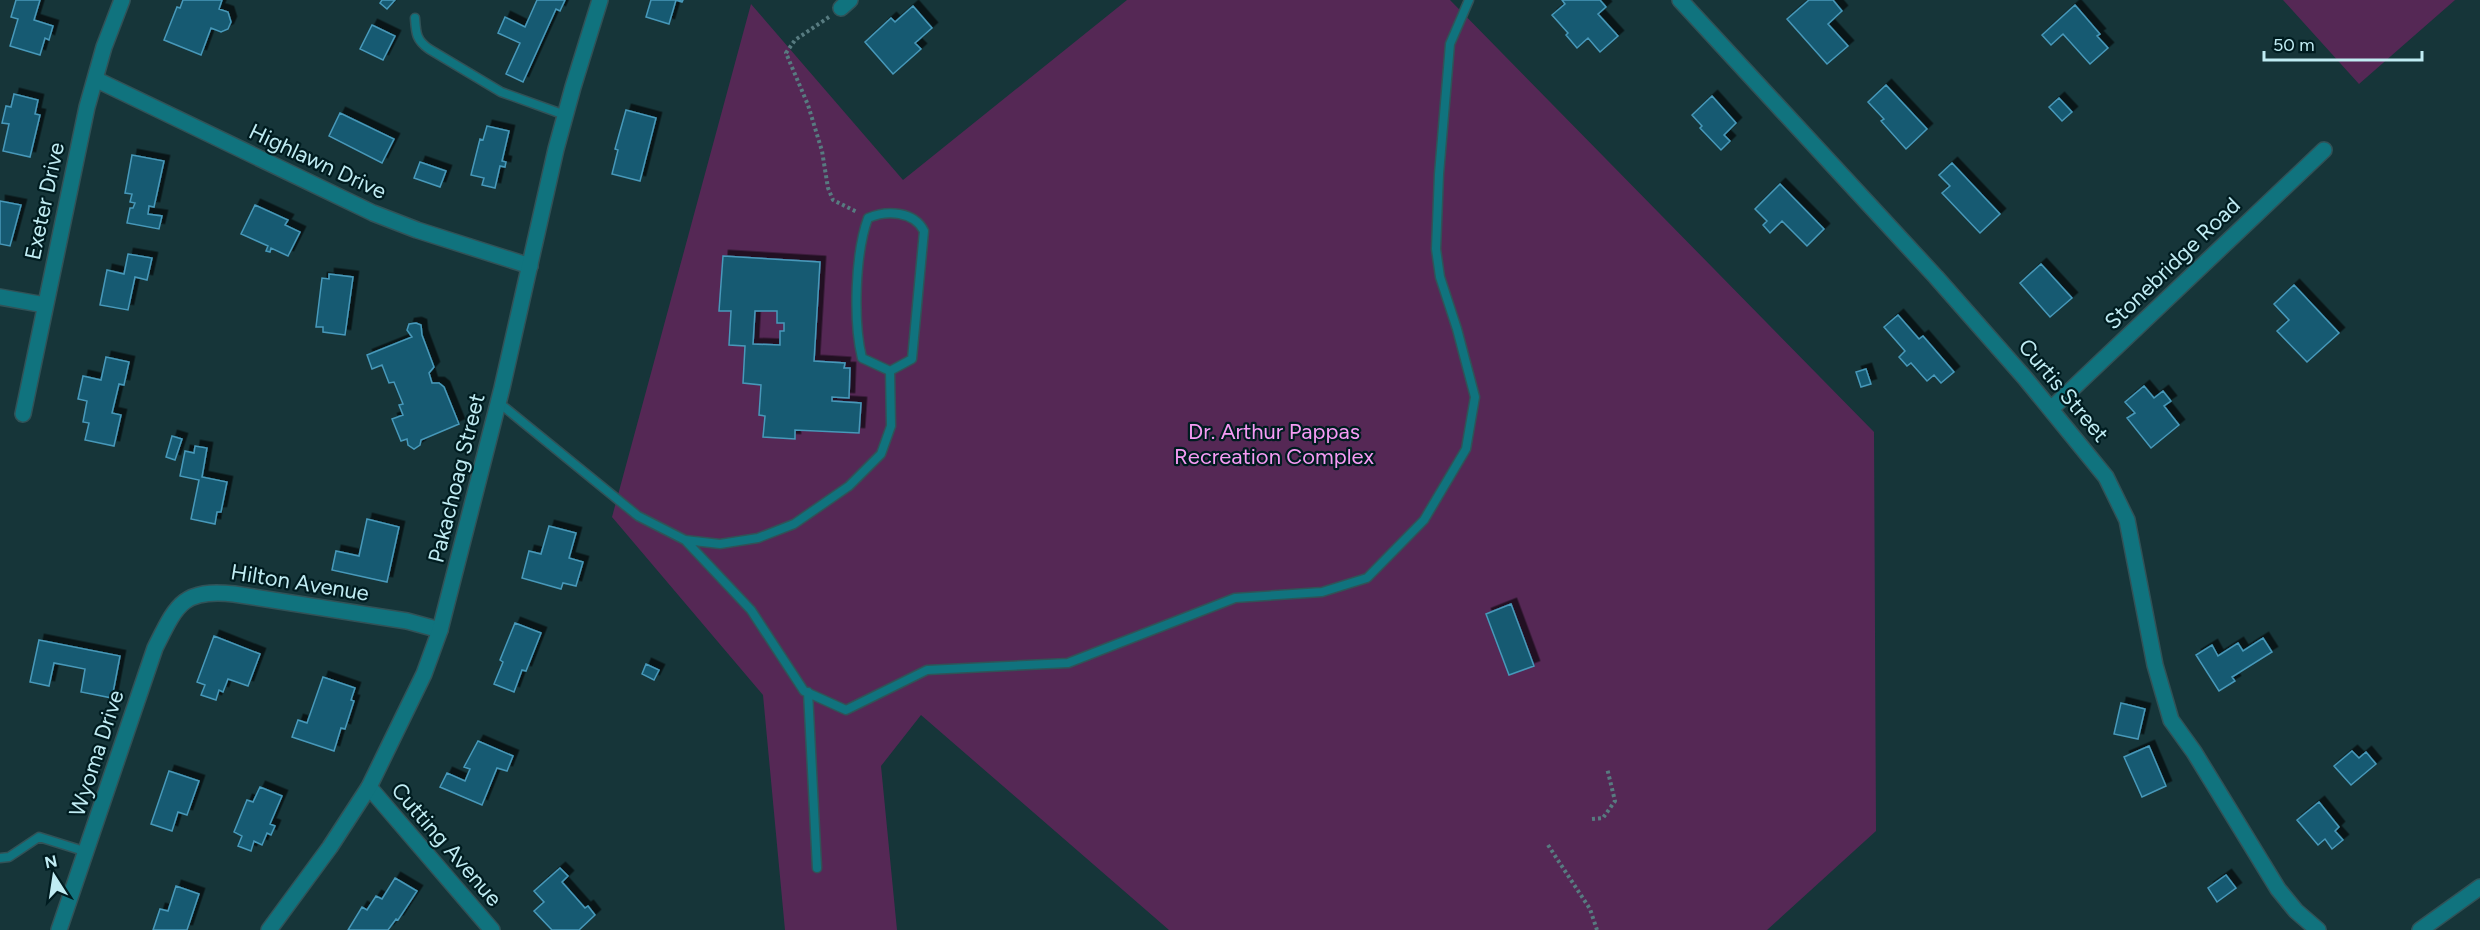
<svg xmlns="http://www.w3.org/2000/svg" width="2480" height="930" viewBox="0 0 2480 930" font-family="Figtree,sans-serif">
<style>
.green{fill:#552855}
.building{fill:#195a72;stroke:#4799ba;stroke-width:1.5;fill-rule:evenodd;filter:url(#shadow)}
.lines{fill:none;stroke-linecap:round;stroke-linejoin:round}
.service-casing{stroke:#315257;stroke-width:11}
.minor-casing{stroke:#315257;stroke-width:18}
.tertiary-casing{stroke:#315257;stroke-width:18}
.path{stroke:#577b80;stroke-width:4;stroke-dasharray:3 3;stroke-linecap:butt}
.service{stroke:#10737e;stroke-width:8}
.minor{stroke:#10737e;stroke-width:15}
.tertiary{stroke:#10737e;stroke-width:15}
.labels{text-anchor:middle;stroke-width:4.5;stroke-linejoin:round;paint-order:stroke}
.street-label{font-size:22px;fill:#c0ecf3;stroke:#001c20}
.park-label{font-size:22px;fill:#f69bf4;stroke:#001c20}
</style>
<defs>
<filter id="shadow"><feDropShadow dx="5.5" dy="-5.5" stdDeviation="0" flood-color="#0009"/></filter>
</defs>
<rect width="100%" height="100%" fill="#163539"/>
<path class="green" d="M1127 0H1450L1874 432 1876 831 1767 930H1169L921 715 881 766 897 930H785L763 695 612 517 751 4 903 180Z
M2283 0H2455L2359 84Z"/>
<path class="building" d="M16 0H40L34 20 53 26 49 40 45 38 40 55 10 46 18 19 11 17Z
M183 0H222L219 9 228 12 231 22 228 29 221 32 211 28 201 55 164 40 177 7 180 8Z
M382 0H395L387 9 380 3Z
M537 0H565L560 11 556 9 523 82 506 74 520 43 498 33 505 17 525 27Z
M651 0H683L682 2 676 0 669 24 646 17Z
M1562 0H1600L1606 7 1598 14 1618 36 1600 52 1588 38 1577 48 1566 35 1568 33 1552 15 1565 4Z
M1809 0H1833L1842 11 1828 24 1848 46 1827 64 1787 19Z
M2075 5 2100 34 2097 36 2108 48 2090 64 2063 34 2051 45 2042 35Z
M913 6 932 28 915 43 921 49 893 74 865 42 891 18 895 22Z
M372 25 395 36 383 60 360 49Z
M1886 85 1927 129 1906 149 1881 121 1884 119 1868 102Z
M14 94 38 100 35 114 40 115 30 157 3 151 9 124 2 123 6 106 11 107Z
M1712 96 1736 123 1724 135 1730 141 1721 150 1700 128 1702 126 1692 115Z
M2059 98 2072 112 2062 121 2049 107Z
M626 110 656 118 640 181 612 174 618 150 615 149Z
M340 113 394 139 382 163 329 136Z
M487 126 509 131 502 161 506 162 505 167 500 166 495 188 482 185 484 178 471 175 480 139 483 140Z
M132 155 164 161 154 207 149 206 148 214 162 216 159 229 127 223 130 208H133L135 203 130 202 132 194 125 193Z
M420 162 446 171 440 187 414 178Z
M1952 163 2000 214 1980 233 1942 193 1950 186 1939 175Z
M1780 184 1824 229 1807 246 1782 221 1770 233 1763 225 1767 221 1755 209Z
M0 201 21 205 10 246 0 244Z
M255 205 288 220 285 225 300 232 288 256 271 248 270 252 266 251 268 246 241 234Z
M128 254 152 258 147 280 135 277 128 310 100 305 107 270 124 274Z
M723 256 820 262 814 361 845 363 844 368H850L849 398 832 397V401L861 403 859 433 795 430V439L763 437 765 416 759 415 761 385 743 383 745 346 729 345 731 311H719ZM755 311H777V323H784V331H780V345L753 344Z
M2041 264 2072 298 2050 317 2020 283Z
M329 274 353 277 345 335 323 332V327H316L322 278 329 279Z
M2294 285 2339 333 2307 362 2277 331 2289 320 2274 304Z
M1898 315 1919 339 1923 336 1954 372 1941 383 1934 375 1927 381 1911 363 1907 366 1899 357 1905 351 1884 327Z
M416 323 421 325 422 335 434 367 429 373 432 383H439L444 387 459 424 421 440 420 445 414 449 408 445 407 439 401 441 392 419 403 415 399 405 403 404 394 382 389 383 382 365 372 369 367 355 412 337 407 330 409 324Z
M106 357 129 362 124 385 119 384 112 413 121 415 114 446 85 440 89 423 83 422 87 401 78 399 83 376 101 380Z
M1866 369 1871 384 1861 387 1856 372Z
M2144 386 2154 398 2163 391 2171 401 2164 406 2179 425 2151 448 2127 418 2135 413 2125 402Z
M172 436 182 439 175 460 166 457Z
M195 446 207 448 202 477 227 482 221 512H217L215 524 191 519 199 480 180 476 185 451 194 453Z
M367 519 399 527 387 582 332 570 336 551 359 556Z
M549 526 576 533 569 558 583 562 576 586 563 583 561 589 522 578 529 551 541 554Z
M1511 604 1534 666 1509 675 1486 614Z
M515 623 541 633 526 671 522 670 514 692 494 684 503 662 500 660Z
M214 636 260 654 248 686 228 679 223 692 219 690 216 700 201 695 205 685 197 682Z
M2263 638 2272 652 2232 677 2235 681 2219 691 2196 655 2212 645 2218 656 2238 643 2243 651Z
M39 640 120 656 112 698 81 692 85 669 54 663 49 686 30 682Z
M646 664 659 670 654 680 642 674Z
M323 677 355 688 351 700 354 701 345 729 341 728 334 751 292 737 298 720 307 723Z
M2121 703 2145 709 2138 739 2114 734Z
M478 741 513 756 507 771 497 768 482 805 440 787 447 773 465 781 470 769 464 767Z
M2149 746 2166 786 2142 797 2124 757Z
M2352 751 2359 758 2366 752 2376 764 2351 785 2334 766Z
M169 771 199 781 187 815 178 812 172 831 151 824Z
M260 787 282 796 270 824 275 826 271 835 267 833 262 845 254 841 251 851 238 846 242 836 234 832 247 800 253 802Z
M2319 802 2339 827 2335 831 2343 840 2332 849 2325 839 2318 845 2297 820Z
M560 868 568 876 562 882 585 908 588 906 595 915 579 930H552L534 911 544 902 534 891Z
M2226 875 2236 888 2217 902 2208 888Z
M395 878 417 891 398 920 396 919 388 930H348L362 907 367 910 376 896 382 899Z
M176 886 199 894 187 930H153L160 909 168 911Z"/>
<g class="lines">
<g class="service-casing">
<path id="service" d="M415 18C416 33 416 40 429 49L501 92 565 115
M498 402 638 516 685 540 720 544 758 538 794 524 849 486 881 454 891 426 890 371 862 358C853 321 855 254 868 218 887 210 914 211 924 231L912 359 890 371
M685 540 751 610 804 691 846 710 927 670 1068 663 1235 598 1322 592 1367 578 1424 520 1466 449 1475 397 1457 329 1440 277 1436 249 1439 174 1450 44 1469 0
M808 692 817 868
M0 858 9 857 39 837 87 852"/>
</g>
<g class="minor-casing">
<path id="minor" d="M1680 0 1936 277 2025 378 2106 477 2127 520 2155 665 2171 720 2194 752 2278 889 2296 911 2318 930
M841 8 850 0
M95 79 373 213 417 230 530 266
M0 297 45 305
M2051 409 2324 150
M23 414 87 107 104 47 122 0
M369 787 492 930
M59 930 155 648C176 606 182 588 234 594L407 621 440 630
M2420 930 2480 887"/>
</g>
<g class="tertiary-casing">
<path id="tertiary" d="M269 930 330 847 369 787 424 674 440 630 502 388 556 149 573 87 600 0"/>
</g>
<path class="path" d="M829 17 795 40 786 53 808 105 822 151 828 188 833 200 857 212
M1592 819 1603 818 1615 801 1607 768
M1548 845 1590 909 1597 930"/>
<use href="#service" class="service"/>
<use href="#minor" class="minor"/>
<use href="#tertiary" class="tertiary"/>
</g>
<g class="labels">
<g class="street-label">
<text transform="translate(318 161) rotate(25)" y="8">Highlawn Drive</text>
<text transform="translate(44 201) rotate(-78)" y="8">Exeter Drive</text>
<text transform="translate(2172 263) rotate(-44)" y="8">Stonebridge Road</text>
<text transform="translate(2064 390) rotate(50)" y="8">Curtis Street</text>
<text transform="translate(456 478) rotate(-76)" y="8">Pakachoag Street</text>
<text transform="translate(300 582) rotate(9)" y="8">Hilton Avenue</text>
<text transform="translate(96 753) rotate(-72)" y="8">Wyoma Drive</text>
<text transform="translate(447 844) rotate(49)" y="8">Cutting Avenue</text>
</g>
<g class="park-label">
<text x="1274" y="439">Dr. Arthur Pappas<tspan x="1274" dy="25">Recreation Complex</tspan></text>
</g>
</g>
<g transform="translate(54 876) rotate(348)" stroke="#001c20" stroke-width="4.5" paint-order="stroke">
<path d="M0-4.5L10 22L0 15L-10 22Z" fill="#c0ecf3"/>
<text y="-9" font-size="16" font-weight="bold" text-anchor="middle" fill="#c0ecf3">N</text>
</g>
<path d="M2264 51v9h158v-9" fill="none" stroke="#c0ecf3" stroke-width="3"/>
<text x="2273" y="51" font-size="18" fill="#c0ecf3" stroke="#001c20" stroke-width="4.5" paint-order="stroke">50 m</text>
</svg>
